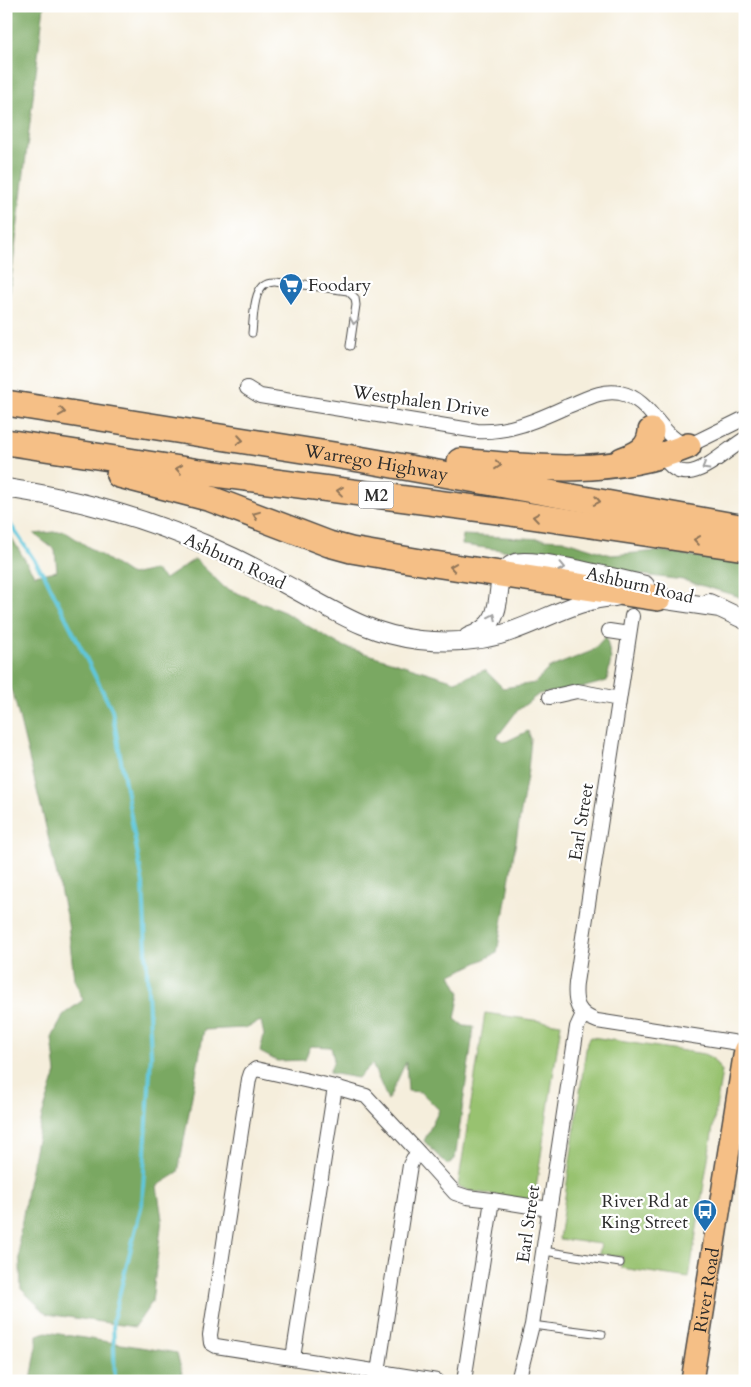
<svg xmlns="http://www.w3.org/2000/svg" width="751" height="1387" viewBox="0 0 751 1387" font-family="Cardo,serif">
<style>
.green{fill:#98c26f;stroke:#62764d}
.forest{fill:#7aa862;stroke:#526a46}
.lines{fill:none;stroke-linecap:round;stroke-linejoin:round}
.stream{stroke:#5fc7dc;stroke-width:4}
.service-casing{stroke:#494846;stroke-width:9}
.minor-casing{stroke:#494846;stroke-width:16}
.tertiary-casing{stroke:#494846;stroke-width:20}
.primary-casing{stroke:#494846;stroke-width:24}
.motorway-casing{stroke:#494846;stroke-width:28}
.service{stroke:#fff;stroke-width:7}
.minor{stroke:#fff;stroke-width:14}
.tertiary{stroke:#fff;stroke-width:18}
.primary{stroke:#f5bf86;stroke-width:21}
.motorway{stroke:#f5bf86;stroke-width:25}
.oneway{stroke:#a0a0a0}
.oneway2{stroke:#907558}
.labels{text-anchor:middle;stroke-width:4.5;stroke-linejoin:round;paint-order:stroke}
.shield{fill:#fff;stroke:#6b6b6b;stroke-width:1}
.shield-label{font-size:16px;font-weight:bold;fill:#2b2b2b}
.poi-label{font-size:18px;fill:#2b2b2b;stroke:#fff;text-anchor:start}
.street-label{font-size:18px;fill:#2b2b2b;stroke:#fff}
</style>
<rect width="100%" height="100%" fill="#fff"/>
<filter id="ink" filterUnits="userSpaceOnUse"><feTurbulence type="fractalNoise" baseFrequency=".02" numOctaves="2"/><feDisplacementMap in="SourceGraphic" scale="10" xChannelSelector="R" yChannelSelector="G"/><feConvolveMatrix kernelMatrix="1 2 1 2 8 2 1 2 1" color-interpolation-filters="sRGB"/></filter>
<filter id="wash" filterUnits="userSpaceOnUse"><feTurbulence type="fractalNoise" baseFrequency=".0096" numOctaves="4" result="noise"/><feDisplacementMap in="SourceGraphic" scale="20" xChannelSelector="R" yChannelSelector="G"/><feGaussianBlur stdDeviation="1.12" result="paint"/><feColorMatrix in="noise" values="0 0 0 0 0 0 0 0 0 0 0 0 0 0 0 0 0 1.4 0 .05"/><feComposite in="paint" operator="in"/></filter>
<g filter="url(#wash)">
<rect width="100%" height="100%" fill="#f5eedc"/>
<path class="green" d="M485 1013 561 1024 534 1201 470 1191 458 1186Z
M592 1037 704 1054 712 1058 722 1071 689 1278 621 1268 623 1257 599 1254 601 1244 559 1239 587 1042 589 1038Z"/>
<path class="forest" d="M6 6H44L6 323Z
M64 531 131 575 154 570 165 579 195 559 225 588 284 612 342 646 455 681 485 670 503 688 535 683 549 668 592 651 606 636 611 659 607 681 581 688 539 694 517 711 497 737 505 742 528 731 531 739 528 770 497 953 451 975 460 993 455 1019 464 1026 474 1027 455 1159 447 1165 424 1141 439 1110 421 1092 408 1091 406 1062 388 1100 372 1064 358 1078 329 1073 334 1060 331 1047 310 1046 305 1060 277 1061 260 1052 264 1035 261 1021 245 1028 204 1030 178 1173 157 1186 162 1219 152 1302 135 1327 47 1314 21 1289 19 1240 28 1184 42 1116 56 1073 52 1038 64 1014 83 1000 74 979 68 924 45 823 14 697 6 680V532L10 535 34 575 57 571 55 550 34 534Z
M463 535 563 540 611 555 660 551 745 564V600L737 596 683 580 627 573 566 558 462 545Z
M47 1332 177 1353 184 1381H31L37 1345V1335Z"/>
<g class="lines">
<path class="stream" d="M6 374V375
M6 515 7 519 46 578 112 710 143 884 151 1055 142 1204 113 1320 115 1381"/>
</g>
</g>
<g filter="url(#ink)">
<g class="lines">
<g class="service-casing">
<path id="service" d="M252 333C254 317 252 280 275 281L348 291 355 298 356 305 350 346
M544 1251 620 1263
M532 1325 602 1334"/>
</g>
<g class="minor-casing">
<path id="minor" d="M247 388 260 396 477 431C510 433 539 419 568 406 584 400 602 389 620 393 652 399 660 438 688 446L745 418
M661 451C682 498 718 455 745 439
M632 616 576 983C574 1003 577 1014 597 1021L745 1044
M609 631 629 634
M550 697 577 691 619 699
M335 1087 366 1096 419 1153 413 1159 410 1165 378 1372
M419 1153 455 1193 467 1197 492 1200 464 1381
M492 1200 549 1209
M293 1358 335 1087 256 1069 251 1073 249 1079 210 1335 211 1343 216 1346 437 1381
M518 1381 532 1325 577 1027 583 1014"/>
</g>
<g class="tertiary-casing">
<path id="tertiary" d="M6 488C84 500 162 523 233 557 260 570 285 584 310 598 346 618 376 635 419 640 450 643 483 642 512 631 547 619 578 599 615 597
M646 597 720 608
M709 603 745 620
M468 637C517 620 484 576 515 563 531 556 623 580 645 585"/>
</g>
<g class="primary-casing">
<g id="primary">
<path id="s1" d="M692 1381 745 1050"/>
</g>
</g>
<g class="motorway-casing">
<g id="motorway">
<path id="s2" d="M6 403 359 459 745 528"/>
<path d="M6 442 200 472 505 512 745 548"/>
<path d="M622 460C637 455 650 449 651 431"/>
<path d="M460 461C537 469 615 476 688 446"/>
<path d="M119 475 211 499 329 544 351 550 421 562 658 598"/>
</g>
</g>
<use href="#service" class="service"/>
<use href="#minor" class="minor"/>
<use href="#tertiary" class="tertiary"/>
<use href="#primary" class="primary"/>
<use href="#motorway" class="motorway"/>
</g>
<defs><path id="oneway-chevron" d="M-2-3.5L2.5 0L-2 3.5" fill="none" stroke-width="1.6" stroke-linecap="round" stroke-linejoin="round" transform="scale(1.25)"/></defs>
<g class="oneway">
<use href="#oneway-chevron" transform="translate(354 321) rotate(99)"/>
<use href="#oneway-chevron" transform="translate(705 467) rotate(150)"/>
<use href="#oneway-chevron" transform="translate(562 567) rotate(12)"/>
<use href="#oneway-chevron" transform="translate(493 617) rotate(-65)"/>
</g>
<g class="oneway2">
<use href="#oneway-chevron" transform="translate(62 412) rotate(9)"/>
<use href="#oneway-chevron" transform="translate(240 440) rotate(9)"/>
<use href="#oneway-chevron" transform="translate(498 465) rotate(5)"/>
<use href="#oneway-chevron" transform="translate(179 469) rotate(-171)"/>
<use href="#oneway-chevron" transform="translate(340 491) rotate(-173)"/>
<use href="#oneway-chevron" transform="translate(597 501) rotate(10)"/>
<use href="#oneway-chevron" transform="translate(256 515) rotate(-158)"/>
<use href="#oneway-chevron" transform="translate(536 517) rotate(-172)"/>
<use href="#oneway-chevron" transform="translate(697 540) rotate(-172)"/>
<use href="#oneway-chevron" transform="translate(453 567) rotate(-171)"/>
</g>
</g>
<defs>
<g id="supermarket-pin" transform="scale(1.25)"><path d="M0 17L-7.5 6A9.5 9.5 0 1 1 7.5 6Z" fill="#1f6fb2" stroke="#fff"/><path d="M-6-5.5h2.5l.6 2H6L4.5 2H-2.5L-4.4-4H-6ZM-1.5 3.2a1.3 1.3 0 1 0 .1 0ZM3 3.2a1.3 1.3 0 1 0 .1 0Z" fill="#fff"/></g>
<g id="bus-pin" transform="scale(1.25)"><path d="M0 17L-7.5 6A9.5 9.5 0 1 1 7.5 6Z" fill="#1f6fb2" stroke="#fff"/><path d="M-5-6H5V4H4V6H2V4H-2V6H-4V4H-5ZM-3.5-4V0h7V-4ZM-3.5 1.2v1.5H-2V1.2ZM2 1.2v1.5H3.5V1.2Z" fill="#fff"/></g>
</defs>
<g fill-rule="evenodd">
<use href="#supermarket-pin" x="291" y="285"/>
<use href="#bus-pin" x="705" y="1211"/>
</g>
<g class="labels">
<rect class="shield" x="358.5" y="481.5" width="35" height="27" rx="4"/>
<g class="shield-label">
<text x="376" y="501">M2</text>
</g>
<g class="poi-label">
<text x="308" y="291">Foodary</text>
<text x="688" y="1207" text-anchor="end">River Rd at<tspan x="688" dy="21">King Street</tspan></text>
</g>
<g class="street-label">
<text transform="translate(421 401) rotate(8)" y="6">Westphalen Drive</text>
<text dy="6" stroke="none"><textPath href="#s2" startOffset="375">Warrego Highway</textPath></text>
<text transform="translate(235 561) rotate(25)" y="6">Ashburn Road</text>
<text transform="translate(640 585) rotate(13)" y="6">Ashburn Road</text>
<text transform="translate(581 822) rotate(-81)" y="6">Earl Street</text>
<text transform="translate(528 1224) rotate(-82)" y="6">Earl Street</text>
<text dy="6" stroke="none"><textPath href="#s1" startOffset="92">River Road</textPath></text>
</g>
</g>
<rect width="751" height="1387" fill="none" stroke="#fff" stroke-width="25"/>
</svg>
